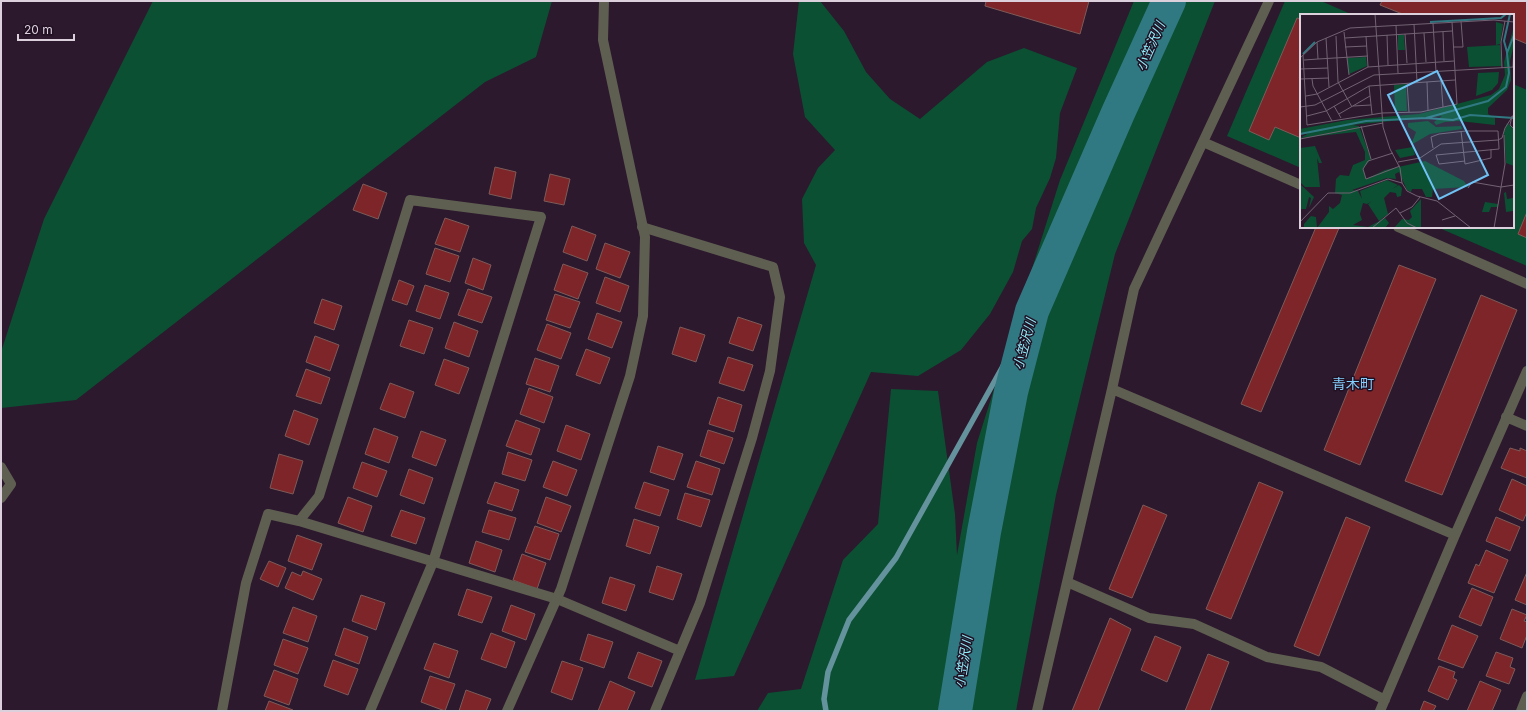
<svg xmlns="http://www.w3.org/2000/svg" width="1528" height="712" viewBox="0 0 1528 712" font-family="Inter,'Noto Sans JP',sans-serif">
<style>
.green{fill:#0b5033}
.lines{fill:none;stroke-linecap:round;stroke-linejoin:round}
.stream{stroke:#64939e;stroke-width:5.5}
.river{stroke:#307983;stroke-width:34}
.building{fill:#7d2528;stroke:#7d5b59}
.minor{stroke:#5e5e51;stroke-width:10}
.tertiary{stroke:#5e5e51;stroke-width:10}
.labels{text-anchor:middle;stroke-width:3;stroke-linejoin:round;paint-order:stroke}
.water-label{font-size:13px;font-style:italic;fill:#8eecf9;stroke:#221023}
.quarter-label{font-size:14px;fill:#83cffd;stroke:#221023}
.inset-river{fill:none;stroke:#307983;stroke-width:2}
.inset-road{fill:none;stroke:#726273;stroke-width:1}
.view{fill:#6fc2f4;fill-opacity:0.15;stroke:#6fc2f4;stroke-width:2}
.inset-edge{fill:none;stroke:#dcd0dd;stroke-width:2}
</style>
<rect width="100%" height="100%" fill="#2c192d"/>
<path class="green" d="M153 1H552L536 57 485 82 76 400 1 408V352L44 219Z
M799 1H820L844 31 866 72 890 99 920 119 987 62 1024 48 1077 68 1060 113 1056 158 1050 178 1036 208 1032 229 1022 241 1013 272 990 314 961 350 918 376 871 372 734 676 695 680 816 265 804 243 802 199 818 168 835 150 805 117 793 54Z
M1134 1H1215L1115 254 1056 495 1016 711H757L768 693 801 689 843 560 878 524 891 389 938 391 955 514 957 555 977 443 1060 180Z
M1285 1H1321L1353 15H1301V168L1227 136Z
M1513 84 1527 90V266L1437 227H1513Z"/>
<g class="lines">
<path class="stream" d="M826 711 824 699 828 672 849 620 896 558 1032 314"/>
<path class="river" d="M955 711 984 532 1011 392 1032 311 1118 113 1169 1"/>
</g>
<path class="building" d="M986 1H1089L1080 34 985 6Z
M1382 1H1527V44L1513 38V15H1405L1380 5Z
M1297 18 1301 19V75L1299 78 1301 79V138L1275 127 1269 140 1249 131Z
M495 167 516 172 511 199 489 194Z
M550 174 570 179 564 205 544 201Z
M363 184 387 193 378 219 353 210Z
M1527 212V238L1518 234Z
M445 218 469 226 460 252 435 244Z
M572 226 596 235 587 261 563 252Z
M1316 227 1339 228 1261 412 1241 404Z
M605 243 630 252 620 278 596 269Z
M435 248 459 256 450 282 426 274Z
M473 258 491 265 483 290 465 283Z
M563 264 588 273 578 299 554 290Z
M1399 265 1436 279 1360 465 1324 450Z
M605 277 629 286 620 312 596 303Z
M399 280 414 286 407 305 392 300Z
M425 285 449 293 440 319 416 311Z
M468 289 492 297 482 323 458 315Z
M555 294 580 302 570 328 546 320Z
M1481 295 1517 310 1442 495 1405 481Z
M322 299 342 306 334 330 314 323Z
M597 313 622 322 612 348 588 339Z
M738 317 762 325 753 351 729 343Z
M409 320 433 328 424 354 400 346Z
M454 322 478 331 469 357 445 348Z
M547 324 571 333 561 359 537 350Z
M680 327 705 335 696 362 672 354Z
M315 336 339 345 330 371 306 362Z
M586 349 610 358 600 384 576 375Z
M728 357 753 365 744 391 719 383Z
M535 358 559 366 550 392 526 384Z
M444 359 469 368 459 394 435 385Z
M306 369 330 378 321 404 296 396Z
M390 383 414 392 405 418 380 409Z
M529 388 553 397 544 423 520 414Z
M718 397 742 405 734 432 709 424Z
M294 410 318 419 309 445 285 436Z
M516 420 540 429 531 455 506 446Z
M566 425 590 434 581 460 557 451Z
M374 428 398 437 389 463 365 454Z
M708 430 733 438 724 464 700 456Z
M421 431 446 440 436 466 412 457Z
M658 446 683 454 674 480 650 472Z
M1510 448 1520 451V448L1527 451V478L1501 468Z
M508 452 532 460 525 481 502 474Z
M279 454 303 461 293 494 270 488Z
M553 461 577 470 567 496 543 487Z
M696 461 720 469 712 495 687 487Z
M362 462 387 471 377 497 353 488Z
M409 469 433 478 424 504 400 495Z
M1512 479 1527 486V512L1523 521 1499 510Z
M495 482 519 490 512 511 487 503Z
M644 482 669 490 660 516 635 508Z
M1259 482 1283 492 1231 619 1206 609Z
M685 493 710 500 701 527 677 519Z
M348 497 372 506 363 532 338 523Z
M546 497 571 506 561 532 537 523Z
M1143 505 1167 515 1132 598 1109 589Z
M401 510 425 518 416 544 391 536Z
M489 510 516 518 509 540 482 532Z
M1346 517 1370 527 1319 656 1294 646Z
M1496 517 1520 527 1510 551 1486 541Z
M634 519 659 527 650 554 626 546Z
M535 526 559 534 550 560 525 552Z
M297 535 322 544 312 570 288 561Z
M476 541 502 550 495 572 469 563Z
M1486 550 1508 560 1494 593 1468 583 1476 564 1479 566Z
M522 554 546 563 537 589 513 580Z
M269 561 286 568 278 587 260 579Z
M657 566 682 574 673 600 649 592Z
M303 571 322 579 313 600 285 588 292 572 301 576Z
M1527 572V605L1515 600Z
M610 577 635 585 626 611 602 603Z
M1472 588 1493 597 1481 626 1459 617Z
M467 589 492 597 482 623 458 615Z
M361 595 385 603 376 630 352 621Z
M511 605 535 614 526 640 502 631Z
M293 607 317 616 308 642 283 633Z
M1512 609 1527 615 1524 621 1527 622V635L1522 648 1500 639Z
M1110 618 1131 629 1098 711H1072Z
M1452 625 1478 636 1463 668 1438 659Z
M344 628 368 637 359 664 335 655Z
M491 633 515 642 506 668 481 659Z
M588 634 613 642 604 668 580 660Z
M1155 636 1181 647 1167 682 1141 670Z
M283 639 308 648 298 674 274 665Z
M434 643 458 651 449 678 424 669Z
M638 652 662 661 652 687 628 678Z
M1496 652 1513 658 1510 667 1515 669 1509 684 1486 676Z
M1208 654 1229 662 1210 711H1185Z
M333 660 358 669 348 695 324 686Z
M562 661 583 668 572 700 551 692Z
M1439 666 1455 672 1453 678 1457 680 1448 700 1428 691Z
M274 670 298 679 289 705 264 696Z
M430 676 455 684 445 711 421 702Z
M610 681 635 692 627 711H598Z
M1480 681 1501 690 1492 711H1467Z
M466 690 491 699 486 711H459Z
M269 701 293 710 292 711H265Z
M1424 701 1436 706 1433 711H1420Z"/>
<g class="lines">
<path class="minor" d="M1203 142 1301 185
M642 227 773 267 780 297 770 371 752 438 700 603 655 711
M1398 227 1527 284
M1112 389 1455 535
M1506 417 1527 426
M1 467 11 484 1 498
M299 521 319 496 410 200 541 217 433 562 370 711
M1067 582 1149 618 1194 624 1267 657 1321 667 1385 700
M222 711 246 583 268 514 299 521 557 599 680 651
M1037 711 1112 389 1134 289 1269 1
M1380 711 1455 535 1527 371"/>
<path class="tertiary" d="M507 711 561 589 630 376 643 316 645 237 603 40 604 1
M1521 711 1527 696"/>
</g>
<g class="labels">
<g class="water-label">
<text transform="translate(1150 46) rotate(-66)" y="5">小笠沢川</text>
<text transform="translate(1024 344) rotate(-75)" y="5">小笠沢川</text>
<text transform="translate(963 662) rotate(-81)" y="5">小笠沢川</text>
</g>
<g class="quarter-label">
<text x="1353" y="389">青木町</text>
</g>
</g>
<g transform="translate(1300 14)">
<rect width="214" height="214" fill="#2c192d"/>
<path d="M196 8 203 10 200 30 196 31ZM214 12V30L210 47 211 66 207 76 188 94V100L195 104V111L159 107 145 108 136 111 134 108 142 102 52 111 59 112 71 145 63 155 66 165 85 156 125 147 164 167 168 173 133 175 132 183H126L122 175H112L111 178 107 176 99 158 95 160 96 165 87 164 52 176 58 177 62 185 60 177 87 166 98 171 92 175 99 171 102 174 101 182 97 183 96 179 90 178 84 184 88 200 79 207 68 190 72 187 67 190 63 189 60 200 62 206 53 211 68 213 85 204 89 209 85 214H17L29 198V192L33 195 40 189 42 181 35 179 36 165 40 161 49 162 53 151 65 146V138L56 118 0 124 9 119 0 121V115L47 106 119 100 191 81 199 75 205 61 204 48ZM98 21H104L105 36H98ZM200 31 202 52 169 53 167 33ZM66 43 67 52 49 60 47 44ZM199 58 198 69 192 76 176 82 178 59ZM106 70 107 97H95L94 71ZM128 107 136 113 161 112 162 115 130 120 111 131 116 118 108 113V109ZM207 109 214 115V152L206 149 204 118ZM15 132 22 149H19L17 144 20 173H5L0 168V134ZM113 133 115 141 100 144 95 136ZM1 171 14 183 9 194 11 184 9 183 6 195H0ZM206 178 207 185 213 184 214 188V202L213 197 206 198 204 179ZM121 185V214H94L102 205 109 206 112 203 110 197ZM185 188 198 190V193H191L189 198H182ZM11 202 16 203 17 214H4V210Z" fill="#0b5033"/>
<path class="inset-river" d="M130 8 201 4 206 0M207 38 204 27 210 0M3 40 15 28M126 104 153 106 170 101 214 104M0 120 66 107 126 104 188 87 206 73 209 59 207 39 214 21"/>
<path class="inset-road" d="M75 0 83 113 90 135 100 154 102 169M133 9 136 58M114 10 117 68M96 11 98 59M44 18 49 61M143 18 144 47M124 19 126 48M105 20 107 49M87 21 88 51M36 22 38 68 52 93M66 22 68 53M26 24 29 73M45 24 152 17M45 33 67 32M153 33H163L161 7M3 41 7 111 82 99 121 98 157 90 152 8M0 44 17 28 50 14 194 6 214 8M18 45 68 42M4 46 18 45 17 28M213 53 214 32M202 54 201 28 205 7M0 55 28 54M0 65 29 64M12 65 13 72 32 107M141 67 143 93M127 68 128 96M107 69 109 98M69 72 72 100M6 82 17 80 68 53 154 47M34 92 41 104M53 92 71 91M0 93 15 91 74 61 214 53M39 100 70 82M7 102 26 97 69 72 155 66M212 102 210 111 214 115M61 112 71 145M205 114 214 100M161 117 165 150 191 144V135M0 125 83 109M133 134 131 123 139 120 166 117H198L199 135 136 141 139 150 165 147M93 139 68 147 63 155 66 165 100 152M98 148 120 144 141 130 198 126 202 124 205 114M168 174 172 168 201 173 214 171M100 199 112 193 120 183M142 206 155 202M0 208 28 179H50L88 165 102 169 107 177 117 182 137 187 171 214M72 214 96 194 107 209 117 214M194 214 205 150 204 121"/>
<path class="view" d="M137 57 188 161 139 185 88 81Z"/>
<rect width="214" height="214" class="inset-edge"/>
</g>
<rect width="1528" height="712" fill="none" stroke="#dcd0dd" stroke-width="4"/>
<path d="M18 34v6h56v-6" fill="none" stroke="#dcd0dd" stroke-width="2"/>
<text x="24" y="34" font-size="12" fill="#dcd0dd" stroke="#221023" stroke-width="3" paint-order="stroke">20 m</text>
</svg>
